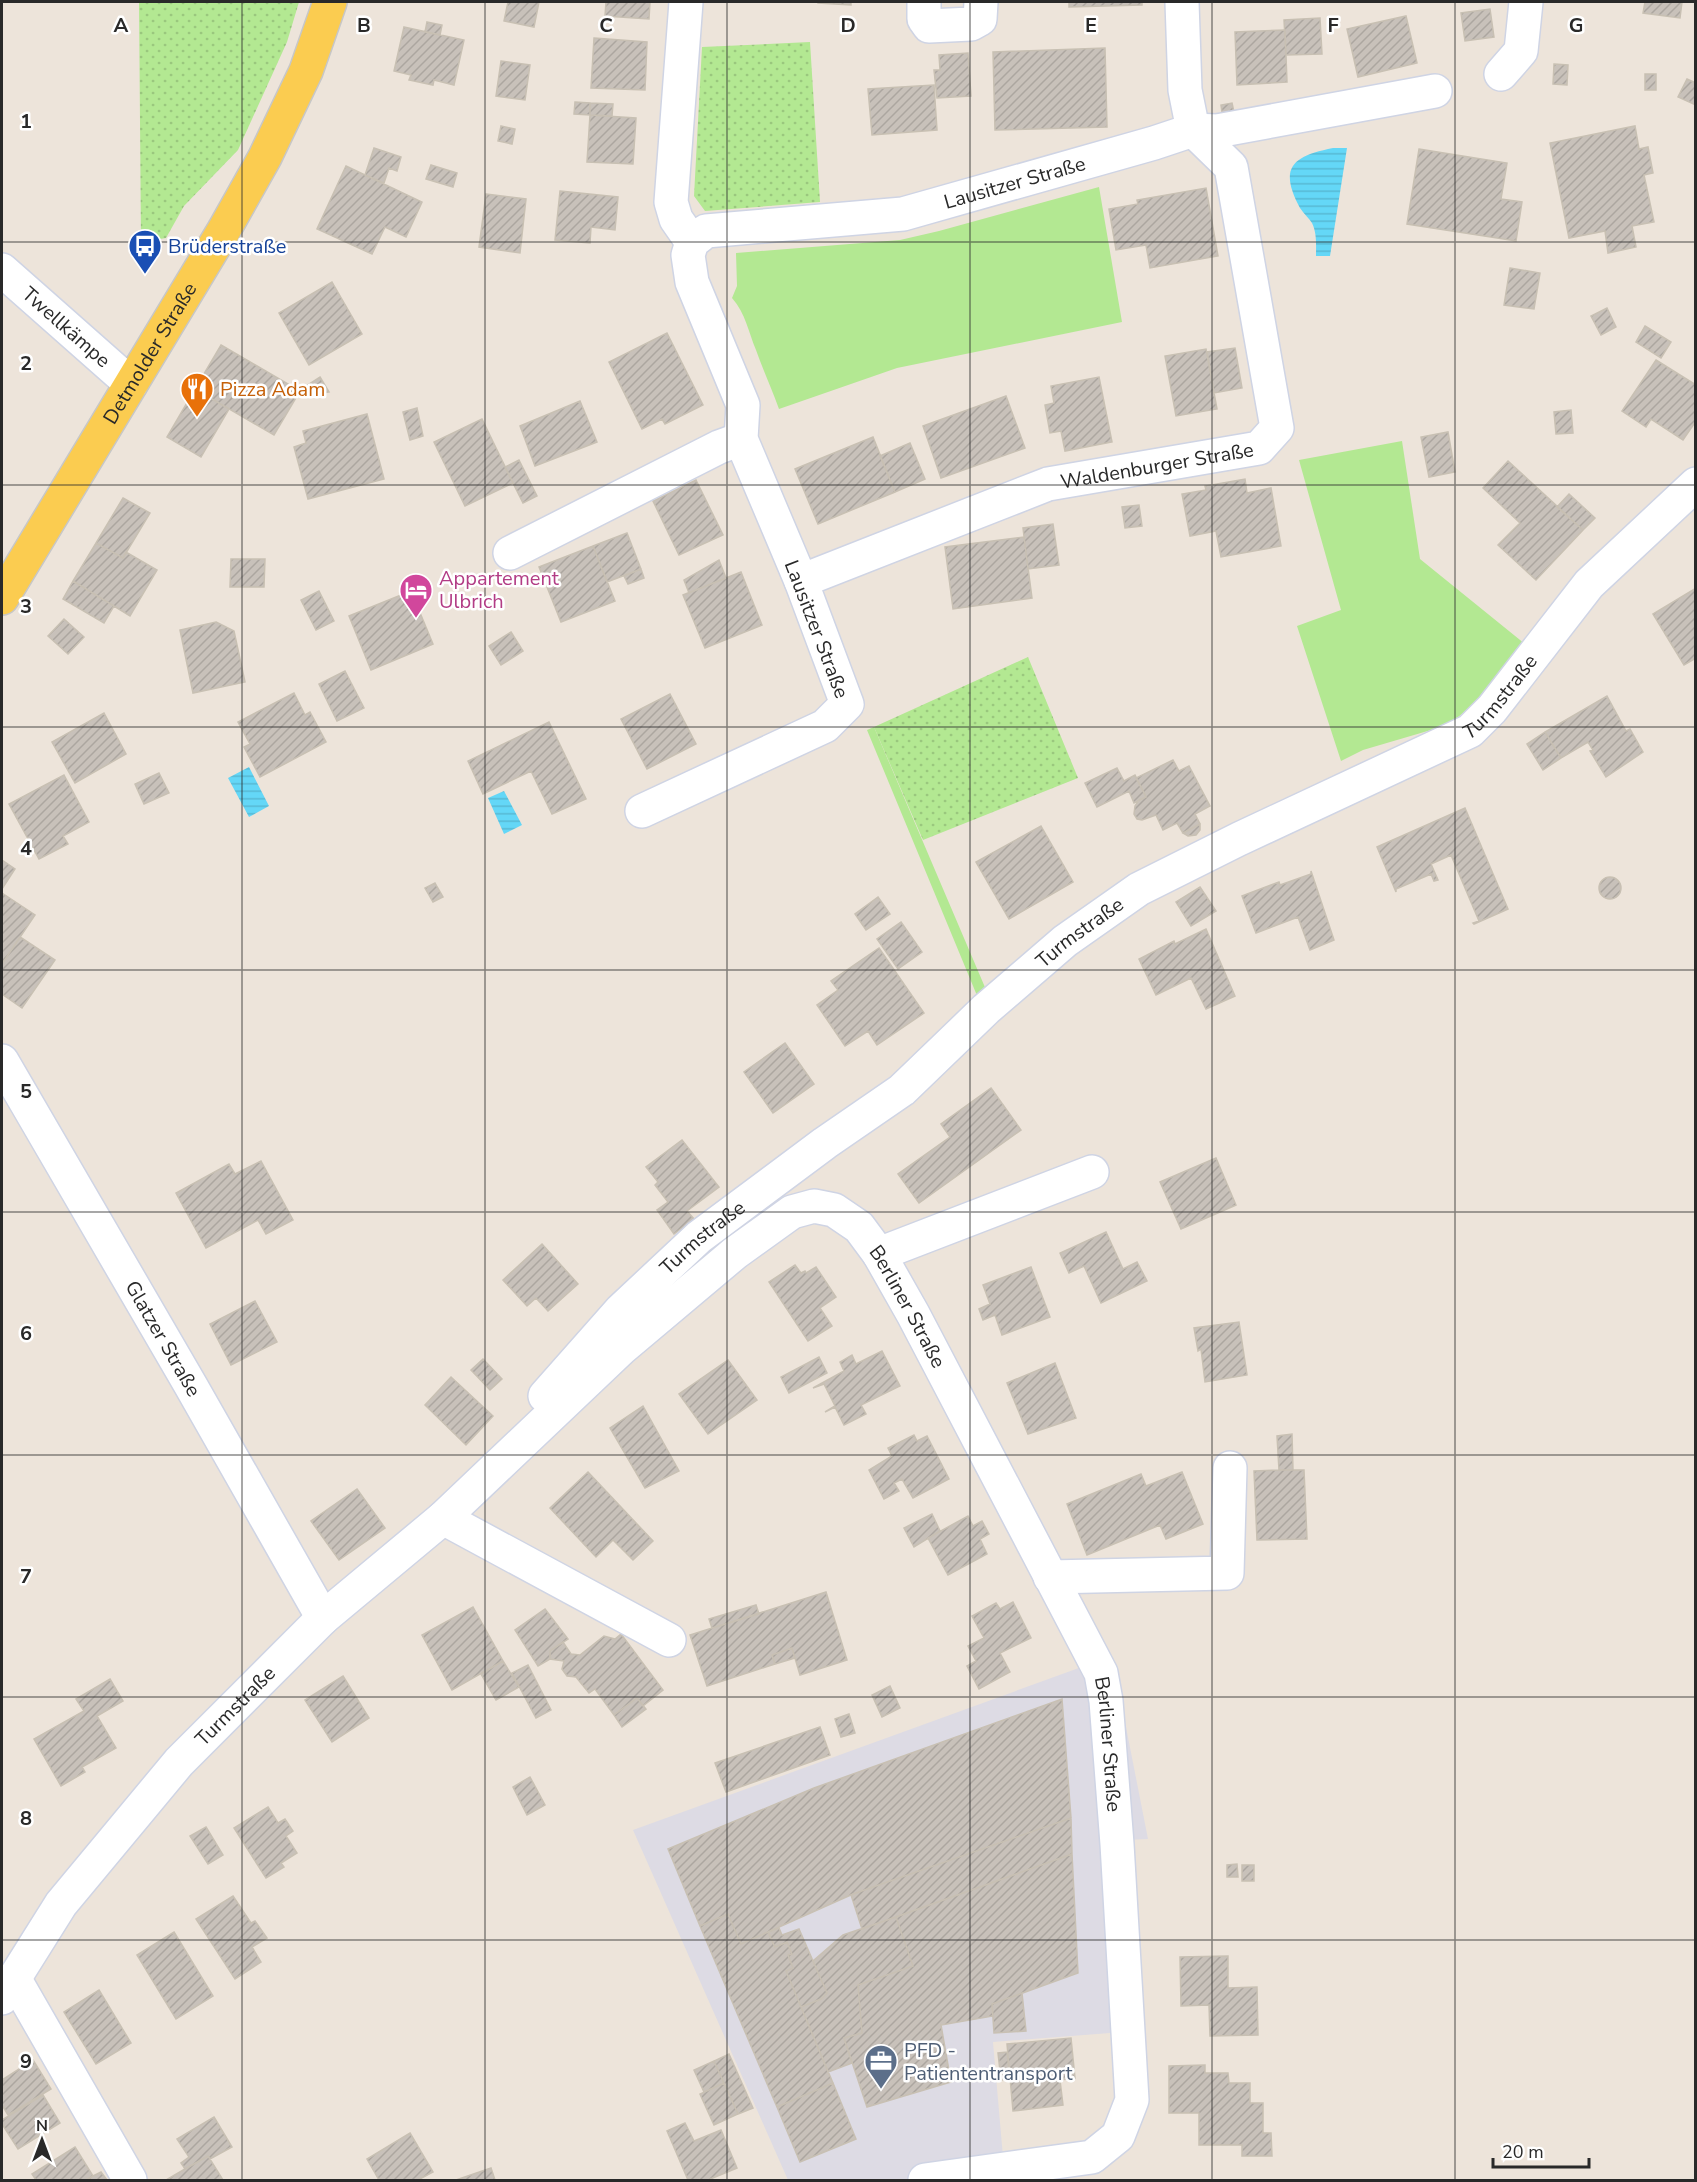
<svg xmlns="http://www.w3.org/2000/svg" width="1697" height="2182" viewBox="0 0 1697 2182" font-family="'Nunito Sans',sans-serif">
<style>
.industrial{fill:#dddbe4}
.grass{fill:#b3e892}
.park{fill:url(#park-dots)}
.water{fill:url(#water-rules)}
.building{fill:url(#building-hatch);stroke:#c8c0b3;stroke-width:1.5}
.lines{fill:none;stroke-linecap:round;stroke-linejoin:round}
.minor-casing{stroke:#cfd4e4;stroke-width:36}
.major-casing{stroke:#c7c7c7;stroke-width:36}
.minor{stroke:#fff;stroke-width:33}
.major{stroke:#fbcc50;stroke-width:33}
.grid{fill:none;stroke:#292929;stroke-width:1.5;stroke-opacity:0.55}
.labels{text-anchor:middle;stroke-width:5;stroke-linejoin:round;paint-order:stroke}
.street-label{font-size:20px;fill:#292929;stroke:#fff}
.transit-label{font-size:20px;fill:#164399;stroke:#fff;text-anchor:start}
.food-label{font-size:20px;fill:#c56008;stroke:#fff;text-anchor:start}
.hotel-label{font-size:20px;fill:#b23c85;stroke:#fff;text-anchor:start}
.service-label{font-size:20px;fill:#4e5e75;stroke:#fff;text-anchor:start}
.grid-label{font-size:20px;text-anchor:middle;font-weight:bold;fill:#292929;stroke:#fff;stroke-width:5;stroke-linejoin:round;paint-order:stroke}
</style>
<defs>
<pattern id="park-dots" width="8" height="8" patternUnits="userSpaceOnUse" patternTransform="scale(1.5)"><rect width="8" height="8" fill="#b3e892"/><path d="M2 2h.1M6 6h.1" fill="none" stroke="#9ac77e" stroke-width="1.8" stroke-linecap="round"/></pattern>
<pattern id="water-rules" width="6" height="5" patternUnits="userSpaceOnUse" patternTransform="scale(1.5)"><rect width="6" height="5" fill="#64d7f7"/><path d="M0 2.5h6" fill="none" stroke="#57b9d4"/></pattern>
<pattern id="building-hatch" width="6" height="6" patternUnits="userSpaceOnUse" patternTransform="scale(1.5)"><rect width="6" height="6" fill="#c8c1ba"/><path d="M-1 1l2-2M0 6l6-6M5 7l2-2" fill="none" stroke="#aca6a0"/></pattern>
</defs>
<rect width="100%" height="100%" fill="#ede4da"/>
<path class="industrial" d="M1112 1656 1148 1839 1125 1840 1136 2031 993 2042 1005 2180H788L633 1830Z"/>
<path class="grass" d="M1099 187 1122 322 897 368 779 409C772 389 763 370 756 350 748 331 746 314 732 298L737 286 736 253 900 240 939 231Z
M1402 441 1420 559 1525 644 1482 698 1448 725 1363 750 1341 761 1297 626 1341 610 1299 460Z
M874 727 987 992 978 998 867 730Z"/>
<path class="park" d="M139 2H299L287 42 238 150 184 206 166 238 141 242Z
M810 42 820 202 705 211 694 196 702 47Z
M1028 657 1078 778 923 840 874 727Z"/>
<path class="water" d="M1333 148H1347L1330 256H1316C1316 245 1317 233 1312 223 1309 218 1304 214 1300 208 1278 167 1293 156 1333 148Z
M249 767 269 806 249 817 228 778Z
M504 791 522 825 504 834 488 798Z"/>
<path class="building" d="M508 2H539L534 27 504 21Z
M606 2H650L649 19 605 16Z
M818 2H851V5L818 3Z
M1069 2H1142V5L1069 7Z
M1645 2H1682L1680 18 1643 13Z
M1490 9 1494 37 1465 41 1461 13Z
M1406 16 1417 63 1358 77 1347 29Z
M1320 18 1322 54 1286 55 1284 20Z
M427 22 442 25 440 35 425 32Z
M404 27 464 40 454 85 434 80 433 85 409 80 411 75 394 71Z
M1285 30 1287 82 1237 85 1235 32Z
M594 38 647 42 645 90 591 88Z
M1105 48 1107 127 995 130 993 52Z
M968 53 971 96 937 98 934 70H940L939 55Z
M501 61 530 65 525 100 496 96Z
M1554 64 1568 65 1567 85 1553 84Z
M1645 74H1656V90H1645Z
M1687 79 1696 83V105L1678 97Z
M934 85 937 130 872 135 868 89Z
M575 102 590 103V115L574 114Z
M590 103 613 104 612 116 590 115Z
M1232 103 1235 117 1223 119 1221 105Z
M590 115 636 118 633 164 587 162Z
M501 126 515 129 512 144 498 141Z
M1635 126 1639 149 1648 147 1653 173 1644 175 1654 222 1632 226 1636 247 1608 253 1605 231 1569 238 1550 143Z
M374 148 401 157 397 171 389 168 384 183 365 175Z
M1419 149 1507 163 1501 199 1522 202 1516 241 1407 224Z
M431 165 457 173 453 187 426 179Z
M346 166 422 202 406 237 385 227 372 254 317 229Z
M1206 188 1218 256 1150 268 1146 245 1116 250 1109 209 1138 204 1137 200Z
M560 191 618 197 615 230 591 227 590 243 555 240Z
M486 194 526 199 520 253 479 247Z
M1510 268 1540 273 1534 309 1504 305Z
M332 282 362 334 309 365 279 313Z
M1607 308 1616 327 1601 335 1591 316Z
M1645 326 1671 342 1661 358 1636 342Z
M667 333 703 405 665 424 662 419 642 429 609 362Z
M221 345 300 391 274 435 195 389Z
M1235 348 1242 388 1214 393 1207 352Z
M1206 349 1217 409 1176 416 1165 356Z
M1656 360 1696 385V421L1683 440 1651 419 1646 427 1622 411Z
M320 377 329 392 316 394 306 386Z
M1099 377 1112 442 1065 451 1061 431 1050 433 1045 405 1054 403 1051 386Z
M195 389 229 409 201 457 167 437Z
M1006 396 1025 448 941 478 923 426Z
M580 401 597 442 535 466 520 426Z
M417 408 423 436 410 440 403 412Z
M1571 410 1573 433 1556 434 1554 412Z
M367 414 384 479 308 499 294 447 306 443 303 431Z
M482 419 513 483 465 506 434 442Z
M1448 432 1455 472 1429 477 1421 437Z
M873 437 895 492 818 524 795 469Z
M910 443 925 479 895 492 880 456Z
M519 460 537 496 523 503 505 467Z
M1508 461 1583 530 1536 580 1498 545 1520 523 1483 488Z
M1245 479 1247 493 1271 488 1281 546 1221 557 1216 531 1190 536 1182 494 1206 490 1205 486Z
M696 480 723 535 679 555 653 501Z
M1569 494 1595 518 1583 530 1557 507Z
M123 498 150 513 123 558 96 543Z
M1139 505 1142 526 1125 528 1122 507Z
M1053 524 1059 565 1028 569 1023 528Z
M627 533 641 569 607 582 593 546Z
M1024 537 1032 598 953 609 945 547Z
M96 543 123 558 126 552 157 570 130 616 73 581Z
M593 546 615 601 561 622 539 567Z
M231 559H265L264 587H230Z
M719 560 726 578 689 593 684 580Z
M641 569 644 578 628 584 624 576Z
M741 572 762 625 705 648 683 595Z
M73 581 114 606 104 623 63 599Z
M1696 588V658L1684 665 1653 614Z
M319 591 334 621 316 630 301 600Z
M411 591 433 644 371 670 349 616Z
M64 619 84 637 68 654 48 636Z
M216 622 234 631 245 682 193 693 180 630Z
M511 632 523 651 501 665 489 646Z
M345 671 364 708 337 721 319 684Z
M294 693 305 715 310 712 326 742 260 777 244 747 250 744 238 722Z
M670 694 696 744 647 769 621 719Z
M1607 696 1626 731 1630 729 1643 752 1606 777 1590 751 1593 750 1588 742 1561 758 1545 732Z
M104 713 126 754 75 783 52 742Z
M549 722 586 799 552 814 531 771 483 794 468 761Z
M1545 732 1561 758 1543 770 1527 744Z
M1173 760 1179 771 1189 766 1210 806 1195 814 1200 824 1183 833 1177 823 1163 830 1156 815 1142 820 1137 819 1134 814 1135 806 1139 800 1146 797 1136 778Z
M1117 768 1124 781 1135 775 1146 797 1134 803 1129 791 1097 807 1085 783Z
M159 773 169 793 144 804 135 784Z
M64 775 89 822 63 836 68 844 39 859 9 804Z
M1465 808 1508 909 1474 924 1473 923 1479 921 1451 855 1431 864 1438 880 1434 881 1431 874 1396 889V892L1377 847Z
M1200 824V830L1196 835 1188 836 1183 833Z
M1041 826 1073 882 1009 919 976 862Z
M2 860 15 869 2 889Z
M1311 871 1334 940 1310 950 1298 917 1256 933 1242 896 1279 882 1280 885 1311 874Z
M1599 888a11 11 0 1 1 22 0a11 11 0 1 1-22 0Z
M435 883 443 897 433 902 425 888Z
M1200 887 1216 911 1191 926 1176 902Z
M2 893 35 915 2 964Z
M878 897 890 914 866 930 855 914Z
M901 922 922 952 898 969 877 939Z
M1206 929 1235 996 1206 1009 1191 978 1156 995 1139 959 1174 941 1175 944Z
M20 937 55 960 22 1008 2 994V964Z
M879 948 924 1013 877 1045 868 1031 845 1046 817 1005 838 990 831 981Z
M785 1043 814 1084 773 1113 744 1072Z
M991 1088 1021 1130 919 1203 898 1174 950 1137 941 1124Z
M682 1140 719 1187 687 1211 694 1219 674 1234 657 1210 668 1202 655 1185 658 1182 646 1167Z
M1216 1158 1236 1205 1181 1229 1160 1182Z
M261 1161 293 1220 266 1234 258 1220 206 1248 176 1193 229 1164 235 1174Z
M1106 1232 1123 1269 1137 1262 1147 1281 1101 1303 1084 1266 1069 1273 1060 1253Z
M542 1244 578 1284 548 1311 536 1298 527 1306 503 1280Z
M795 1265 801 1273 805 1271 806 1273 816 1267 836 1297 820 1308 832 1326 808 1341 769 1282Z
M1031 1267 1050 1317 1002 1335 995 1315 983 1320 979 1309 990 1304 983 1285Z
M255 1301 277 1342 231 1365 210 1324Z
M1239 1322 1247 1375 1205 1382 1201 1349 1198 1351 1194 1328Z
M882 1351 900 1386 861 1405 866 1414 844 1425 835 1407 825 1412 835 1406 824 1384 813 1388 844 1371 840 1362 852 1355 856 1364Z
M819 1357 827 1373 789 1393 781 1377Z
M483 1359 502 1379 490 1390 471 1370Z
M728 1360 757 1400 708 1434 679 1394Z
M1055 1363 1076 1418 1028 1434 1007 1383Z
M451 1377 493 1416 466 1445 425 1405Z
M643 1406 679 1471 645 1488 610 1428Z
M1292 1434 1293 1470H1279L1277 1436Z
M914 1435 917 1441 927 1436 949 1479 913 1498 902 1479 894 1483 899 1491 884 1499 869 1470 892 1456 888 1448Z
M1279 1470H1304L1307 1539 1257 1540 1254 1471Z
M588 1472 653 1541 633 1560 613 1540 596 1557 550 1508Z
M1182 1472 1203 1524 1166 1539 1160 1525 1087 1555 1067 1504 1141 1474 1146 1486Z
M357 1489 385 1528 339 1560 311 1521Z
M932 1514 940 1531 914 1547 904 1528Z
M968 1516 973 1526 982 1521 989 1534 980 1539 987 1554 948 1575 928 1538Z
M826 1592 847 1660 800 1675 792 1648 772 1655 775 1664 707 1686 690 1635Z
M1013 1602 1031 1638 1000 1653 1010 1672 979 1689 967 1666 976 1661 968 1646 984 1638 972 1616 996 1603 1000 1609Z
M756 1605 759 1614 712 1628 709 1619Z
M473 1607 503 1661 452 1690 422 1635Z
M545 1609 568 1639 550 1651V1659L538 1666 515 1630Z
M621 1634 663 1690 643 1706 637 1698 614 1715 595 1689 589 1693 576 1677 567 1676 562 1669 564 1661 550 1659V1651L563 1642 571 1654 580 1655 604 1636 615 1639Z
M792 1648 795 1658 775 1664 772 1655Z
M503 1661 519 1687 496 1700 481 1674Z
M528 1665 551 1710 536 1718 512 1673Z
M343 1676 369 1718 332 1742 305 1700Z
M110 1679 123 1701 97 1716 116 1748 82 1767 85 1772 61 1786 34 1739 84 1711 76 1699Z
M890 1686 900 1708 882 1717 872 1695Z
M637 1698 646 1709 622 1727 614 1715Z
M1062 1699 1071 1818 853 1894 741 1944 728 1914 700 1926 668 1849 814 1788Z
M849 1714 855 1733 841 1737 835 1719Z
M820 1727 830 1755 726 1792 715 1763Z
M530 1777 545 1805 527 1815 513 1787Z
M268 1807 278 1823 285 1819 293 1831 286 1836 297 1853 281 1863 284 1867 266 1878 234 1828Z
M1071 1818 1072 1854 862 1929 851 1895 853 1894Z
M206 1827 223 1855 208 1864 190 1836Z
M1072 1854 1078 1973 992 2004 993 2016 941 2025 951 2082 867 2107 844 2038 862 2033 858 1985 913 1966 896 1917Z
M1237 1864 1238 1877H1227V1865Z
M1242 1865H1254V1881H1242Z
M233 1896 251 1923 255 1921 267 1938 252 1947 261 1962 235 1979 196 1919Z
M728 1914 741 1944 768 1932 775 1947 787 1942 792 1954 788 1955 793 1968 786 1971 833 2083 777 2107 700 1926Z
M896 1917 913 1966 858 1985 862 2033 844 2038 852 2063 828 2072 801 2007 821 1999 827 1993 813 1961 843 1935Z
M779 1928 782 1935 799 1929 827 1993 821 1999 801 2007 786 1971 793 1968 788 1955 792 1954 787 1942 775 1947 768 1932Z
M174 1932 213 1996 176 2019 137 1955Z
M1228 1956V1988L1257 1987 1258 2035 1210 2036 1209 2005 1181 2006 1180 1957Z
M99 1990 131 2043 96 2064 64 2012Z
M1022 1993 1026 2031 994 2033 992 2004Z
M1071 2038 1075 2078 1060 2080 1063 2105 1013 2111 1007 2044Z
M1007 2052 1010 2079 1001 2080 998 2053Z
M729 2054 753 2108 738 2114 714 2061Z
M33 2060 51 2089 8 2115 2 2105V2080Z
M714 2061 724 2083 704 2092 694 2070Z
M1205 2065V2073H1228L1229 2083H1250V2103H1263V2133H1271L1272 2156H1242V2145H1199V2113H1169V2066Z
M724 2083 738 2114 714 2125 700 2094Z
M833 2083 856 2139 800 2162 777 2107Z
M43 2095 60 2123 18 2149 2 2124V2120Z
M214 2117 232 2147 210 2159 208 2156 185 2169 181 2163 189 2157 177 2139Z
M685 2123 694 2141 721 2130 737 2168 708 2180H688L667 2131Z
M410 2133 433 2172 418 2180H379L367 2159Z
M75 2147 93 2176 86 2180H36L32 2174Z
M208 2156 223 2180H166L185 2169Z
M491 2168 495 2180H456Z
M101 2172 107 2180H86L93 2176Z"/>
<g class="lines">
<g class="minor-casing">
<g id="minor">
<path d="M686 2 671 202 676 219 692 242"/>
<path d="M924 2V19L929 26 971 24 980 19 981 2"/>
<path d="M1501 74 1521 51 1526 2"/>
<path d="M1193 130 1217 131 1435 91"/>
<path id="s1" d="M2 270 131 384"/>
<path d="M510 553 719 447 741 439"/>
<path id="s2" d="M801 581 1048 484 1259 448 1277 428 1231 167 1193 130"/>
<path id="s3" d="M642 811 825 726 847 704 801 581 741 439 743 405 692 282 688 255 692 242 706 231 903 214 1154 143 1193 130 1185 90 1182 2"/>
<path id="s4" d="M2 1061 191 1386 323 1618"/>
<path d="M879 1254 1092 1172"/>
<path id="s5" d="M545 1396 621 1310 699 1237 825 1143 902 1090 986 1009 1065 941 1139 889 1239 839 1470 731 1492 709 1589 584 1696 484"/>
<path d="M443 1518 669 1640"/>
<path d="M1050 1577 1227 1573 1230 1468"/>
<path d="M14 1978 130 2180"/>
<path id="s6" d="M2 1998 61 1904 179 1762 323 1618 443 1518 622 1348 735 1253 792 1212 814 1206 834 1210 859 1227 879 1254 913 1314 1101 1673 1106 1701 1117 1844 1132 2100 1118 2136 1092 2157 925 2180"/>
</g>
</g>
<g class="major-casing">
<g id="major">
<path id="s7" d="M2 598 224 230 265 157 306 71 330 2"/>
</g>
</g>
<use href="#minor" class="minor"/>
<use href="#major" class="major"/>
</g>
<path class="grid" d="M242 2V2180M485 2V2180M727 2V2180M970 2V2180M1212 2V2180M1455 2V2180M2 242H1696M2 485H1696M2 727H1696M2 970H1696M2 1212H1696M2 1455H1696M2 1697H1696M2 1940H1696"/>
<defs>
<g id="bus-pin" transform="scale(1.725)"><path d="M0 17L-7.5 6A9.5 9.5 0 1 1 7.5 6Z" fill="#1a4fb4" stroke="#fff"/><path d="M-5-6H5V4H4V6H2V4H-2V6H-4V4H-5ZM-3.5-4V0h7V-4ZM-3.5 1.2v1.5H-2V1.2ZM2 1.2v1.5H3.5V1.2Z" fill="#fff"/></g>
<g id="restaurant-pin" transform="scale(1.725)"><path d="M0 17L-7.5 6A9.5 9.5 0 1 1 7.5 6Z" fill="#e8710a" stroke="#fff"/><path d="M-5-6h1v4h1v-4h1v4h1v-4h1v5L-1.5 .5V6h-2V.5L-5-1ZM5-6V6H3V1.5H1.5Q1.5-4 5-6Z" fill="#fff"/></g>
<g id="hotel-pin" transform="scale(1.725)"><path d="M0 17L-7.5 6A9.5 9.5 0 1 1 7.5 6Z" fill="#d1479c" stroke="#fff"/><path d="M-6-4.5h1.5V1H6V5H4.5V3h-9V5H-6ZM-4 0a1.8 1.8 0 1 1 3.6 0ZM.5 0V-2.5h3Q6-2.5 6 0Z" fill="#fff"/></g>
<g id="office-pin" transform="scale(1.725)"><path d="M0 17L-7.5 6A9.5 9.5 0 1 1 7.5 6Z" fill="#5c6f8a" stroke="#fff"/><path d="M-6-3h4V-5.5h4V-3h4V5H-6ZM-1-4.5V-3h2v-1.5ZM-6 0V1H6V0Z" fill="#fff"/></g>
</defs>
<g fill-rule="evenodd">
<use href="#bus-pin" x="145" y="246"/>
<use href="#restaurant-pin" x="197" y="389"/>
<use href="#hotel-pin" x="416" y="590"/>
<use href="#office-pin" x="881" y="2061"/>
</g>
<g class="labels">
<g class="street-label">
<text dy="7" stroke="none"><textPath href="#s3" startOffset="1058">Lausitzer Straße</textPath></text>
<text dy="7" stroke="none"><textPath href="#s1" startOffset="86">Twellkämpe</textPath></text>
<text dy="7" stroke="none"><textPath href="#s7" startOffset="286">Detmolder Straße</textPath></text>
<text dy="7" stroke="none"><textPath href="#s2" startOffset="376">Waldenburger Straße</textPath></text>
<text transform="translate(817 629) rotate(69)" y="7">Lausitzer Straße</text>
<text dy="7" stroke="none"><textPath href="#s5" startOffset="1196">Turmstraße</textPath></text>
<text dy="7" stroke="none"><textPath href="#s5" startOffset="710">Turmstraße</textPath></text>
<text dy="7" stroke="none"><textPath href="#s5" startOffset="224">Turmstraße</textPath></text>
<text dy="7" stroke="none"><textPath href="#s6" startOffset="1287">Berliner Straße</textPath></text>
<text dy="7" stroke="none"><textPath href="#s4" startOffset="321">Glatzer Straße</textPath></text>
<text dy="7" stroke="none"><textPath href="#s6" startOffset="375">Turmstraße</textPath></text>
<text dy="7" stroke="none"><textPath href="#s6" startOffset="1773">Berliner Straße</textPath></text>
</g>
<g class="transit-label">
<text x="168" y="253">Brüderstraße</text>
</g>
<g class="food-label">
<text x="220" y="396">Pizza Adam</text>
</g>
<g class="hotel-label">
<text x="439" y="585">Appartement<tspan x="439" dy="23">Ulbrich</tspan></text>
</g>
<g class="service-label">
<text x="904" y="2057">PFD -<tspan x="904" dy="23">Patiententransport</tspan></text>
</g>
</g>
<g class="grid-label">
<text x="121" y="32">A</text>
<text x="364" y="32">B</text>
<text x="606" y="32">C</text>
<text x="848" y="32">D</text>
<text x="1091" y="32">E</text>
<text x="1333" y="32">F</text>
<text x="1576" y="32">G</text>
<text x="26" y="128">1</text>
<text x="26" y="370">2</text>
<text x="26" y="613">3</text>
<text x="26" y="855">4</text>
<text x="26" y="1098">5</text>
<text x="26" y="1340">6</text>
<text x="26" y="1583">7</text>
<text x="26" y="1825">8</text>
<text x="26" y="2068">9</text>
</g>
<rect width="1697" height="2182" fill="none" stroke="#292929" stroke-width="6"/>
<g transform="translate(42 2140)" stroke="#ffffff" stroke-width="4.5" paint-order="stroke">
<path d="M0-4.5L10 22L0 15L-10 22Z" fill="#292929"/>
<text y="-9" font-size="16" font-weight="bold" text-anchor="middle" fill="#292929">N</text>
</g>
<path d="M1493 2158v9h96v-9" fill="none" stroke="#292929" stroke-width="3"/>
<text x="1502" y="2158" font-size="18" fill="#292929" stroke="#ffffff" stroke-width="4.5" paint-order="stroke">20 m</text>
</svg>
